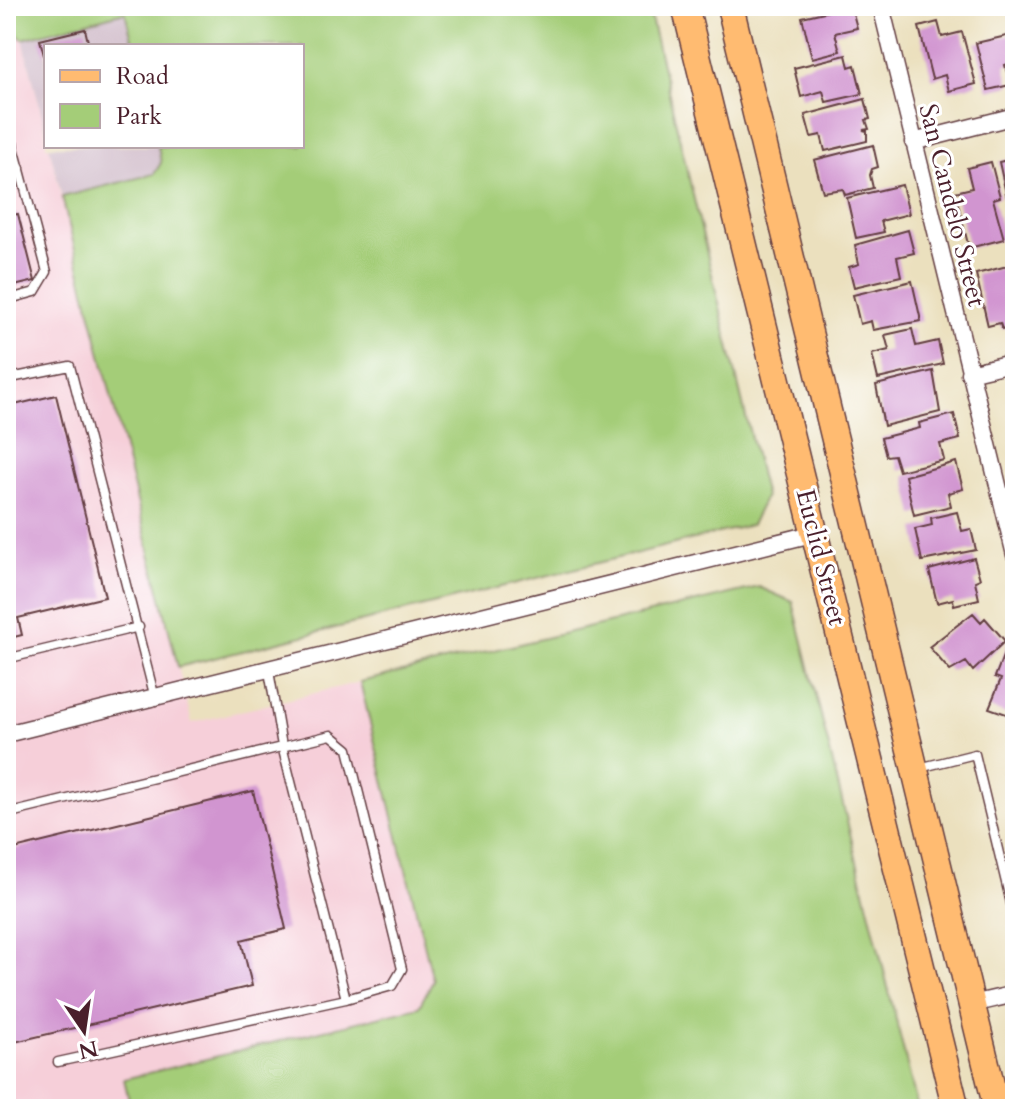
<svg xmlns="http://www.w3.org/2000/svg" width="1021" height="1115" viewBox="0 0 1021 1115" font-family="Cardo,serif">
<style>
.built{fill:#f6cfd9}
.industrial{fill:#d1bdcb}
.green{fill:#a4cd78;stroke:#777652;stroke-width:2}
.building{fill:#d195d0}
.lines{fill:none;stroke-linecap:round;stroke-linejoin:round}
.service-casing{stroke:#623c41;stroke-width:11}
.minor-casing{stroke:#623c41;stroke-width:19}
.primary-casing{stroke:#623c41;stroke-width:29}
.service{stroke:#fff;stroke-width:8}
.minor{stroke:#fff;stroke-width:16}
.primary{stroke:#ffbb71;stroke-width:26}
.labels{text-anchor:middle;stroke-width:6;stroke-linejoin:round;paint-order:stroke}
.street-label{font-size:26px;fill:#4a1f2b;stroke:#fff}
</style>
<rect width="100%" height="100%" fill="#fff"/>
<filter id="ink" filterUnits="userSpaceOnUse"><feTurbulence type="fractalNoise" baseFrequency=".0125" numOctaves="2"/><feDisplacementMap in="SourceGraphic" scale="16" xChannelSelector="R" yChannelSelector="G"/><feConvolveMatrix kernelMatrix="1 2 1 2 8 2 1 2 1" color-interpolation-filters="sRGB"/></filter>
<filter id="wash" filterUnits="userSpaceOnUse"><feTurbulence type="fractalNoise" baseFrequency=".006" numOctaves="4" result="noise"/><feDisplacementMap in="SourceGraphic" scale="32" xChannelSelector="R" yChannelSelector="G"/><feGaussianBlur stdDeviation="1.8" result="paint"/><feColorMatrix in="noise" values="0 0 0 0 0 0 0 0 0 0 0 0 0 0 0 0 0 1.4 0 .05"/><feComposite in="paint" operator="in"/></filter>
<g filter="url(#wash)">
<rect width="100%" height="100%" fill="#ebe0be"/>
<path class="built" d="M6 27 23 39 46 132V146H49L192 723 360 682 433 980 418 1007 125 1079 131 1109H6Z"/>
<path class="industrial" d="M126 12 134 46H46V132L23 39Z
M49 146H158L162 163 154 174 62 197Z"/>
<path class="green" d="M6 6H648L765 497 751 525 178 667 62 197 154 174 161 163 158 146H302V46H134L125 12 23 39 6 27Z
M759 587 793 602 918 1109H131L124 1079 419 1007 433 980 360 682Z"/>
<g id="blocks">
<path class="building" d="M851 6 857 28 835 33 840 51 812 58 802 17Z
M938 22 942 37 962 32 976 84 949 91 945 75 932 79 919 27Z
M85 29 89 46H46L45 59 40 40Z
M1015 34V62L1005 65 1010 85 988 90 976 43Z
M846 55 849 67 855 65 862 94 826 102 823 91 801 97 794 68Z
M865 99 870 119 866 120 869 129 863 130 867 131V141L825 151 821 135 811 137 805 115Z
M873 145 878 167 872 169 870 175 873 188 845 195 843 189 823 192 814 160Z
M1015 158V206L1009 207 999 162Z
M991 162 1000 197 993 199 1004 239 969 248 955 192 972 188 967 168Z
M902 185 909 214 881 221 884 232 856 238 847 198Z
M18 214 35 281 6 288V216Z
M908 230 914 253 897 257 901 276 854 287 849 267 859 264 855 245Z
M1015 264V325L1002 329 1000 323 988 326 976 274Z
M912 281 921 321 873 330 871 321 860 324 853 295Z
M912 329 916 346 938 341 943 364 878 379 872 354 889 350 885 335Z
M933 371 940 412 884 426 876 385Z
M56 395 105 597 18 618 22 635 6 639V407Z
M954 414 960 439 940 444 944 460 899 471 894 455 886 456 881 438 920 428 919 423Z
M956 462 963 489 948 493 951 506 914 515 905 476Z
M957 512 962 531 971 529 976 550 922 561 915 529 932 525 931 518Z
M974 558 980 579 975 581 979 599 954 605 953 599 937 603 929 570Z
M973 613 981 622 985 618 1005 641 973 671 966 662 950 671 929 647Z
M1008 643 1015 646V717L989 708 1001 679 995 677Z
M253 791 286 929 241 940 252 986 6 1044V851Z"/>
</g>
</g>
<g filter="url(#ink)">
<use href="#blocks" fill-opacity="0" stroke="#623c41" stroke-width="2"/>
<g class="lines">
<g class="service-casing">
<path id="service" d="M6 117 47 272 35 292 6 300
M6 172 20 168
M6 379 70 366 155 698
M6 659 139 627
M269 671 282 746 346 999
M919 768 975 754 1015 920
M6 814 331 735 348 749 402 969 392 986 346 999 58 1062"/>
</g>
<g class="minor-casing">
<path id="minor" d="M881 6 1015 555
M913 142 1015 116
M969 373 1015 362
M6 734 816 533
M972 1004 1015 994"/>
</g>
<g class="primary-casing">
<path id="primary" d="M685 6 956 1109
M730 6 997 1109"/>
</g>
<use href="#service" class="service"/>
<use href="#minor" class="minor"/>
<use href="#primary" class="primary"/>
</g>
</g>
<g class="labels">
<g class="street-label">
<text transform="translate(953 205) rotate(76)" y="9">San Candelo Street</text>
<text transform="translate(822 557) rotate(76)" y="9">Euclid Street</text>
</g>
</g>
<rect width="1021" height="1115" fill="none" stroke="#fff" stroke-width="32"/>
<rect x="44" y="44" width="260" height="104" fill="#ffffff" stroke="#b7a5aa" stroke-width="2"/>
<rect x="60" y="70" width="40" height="12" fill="#ffbb71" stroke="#b7a5aa" stroke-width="2"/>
<text x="116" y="84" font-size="24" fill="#4a1f2b">Road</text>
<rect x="60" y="104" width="40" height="24" fill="#a4cd78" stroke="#b7a5aa" stroke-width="2"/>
<text x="116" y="124" font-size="24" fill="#4a1f2b">Park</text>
<g transform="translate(84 1031) rotate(167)" stroke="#ffffff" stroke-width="6" paint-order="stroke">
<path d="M0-6L14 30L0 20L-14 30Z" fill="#4a1f2b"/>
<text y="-12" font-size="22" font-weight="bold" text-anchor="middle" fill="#4a1f2b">N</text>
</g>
</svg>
